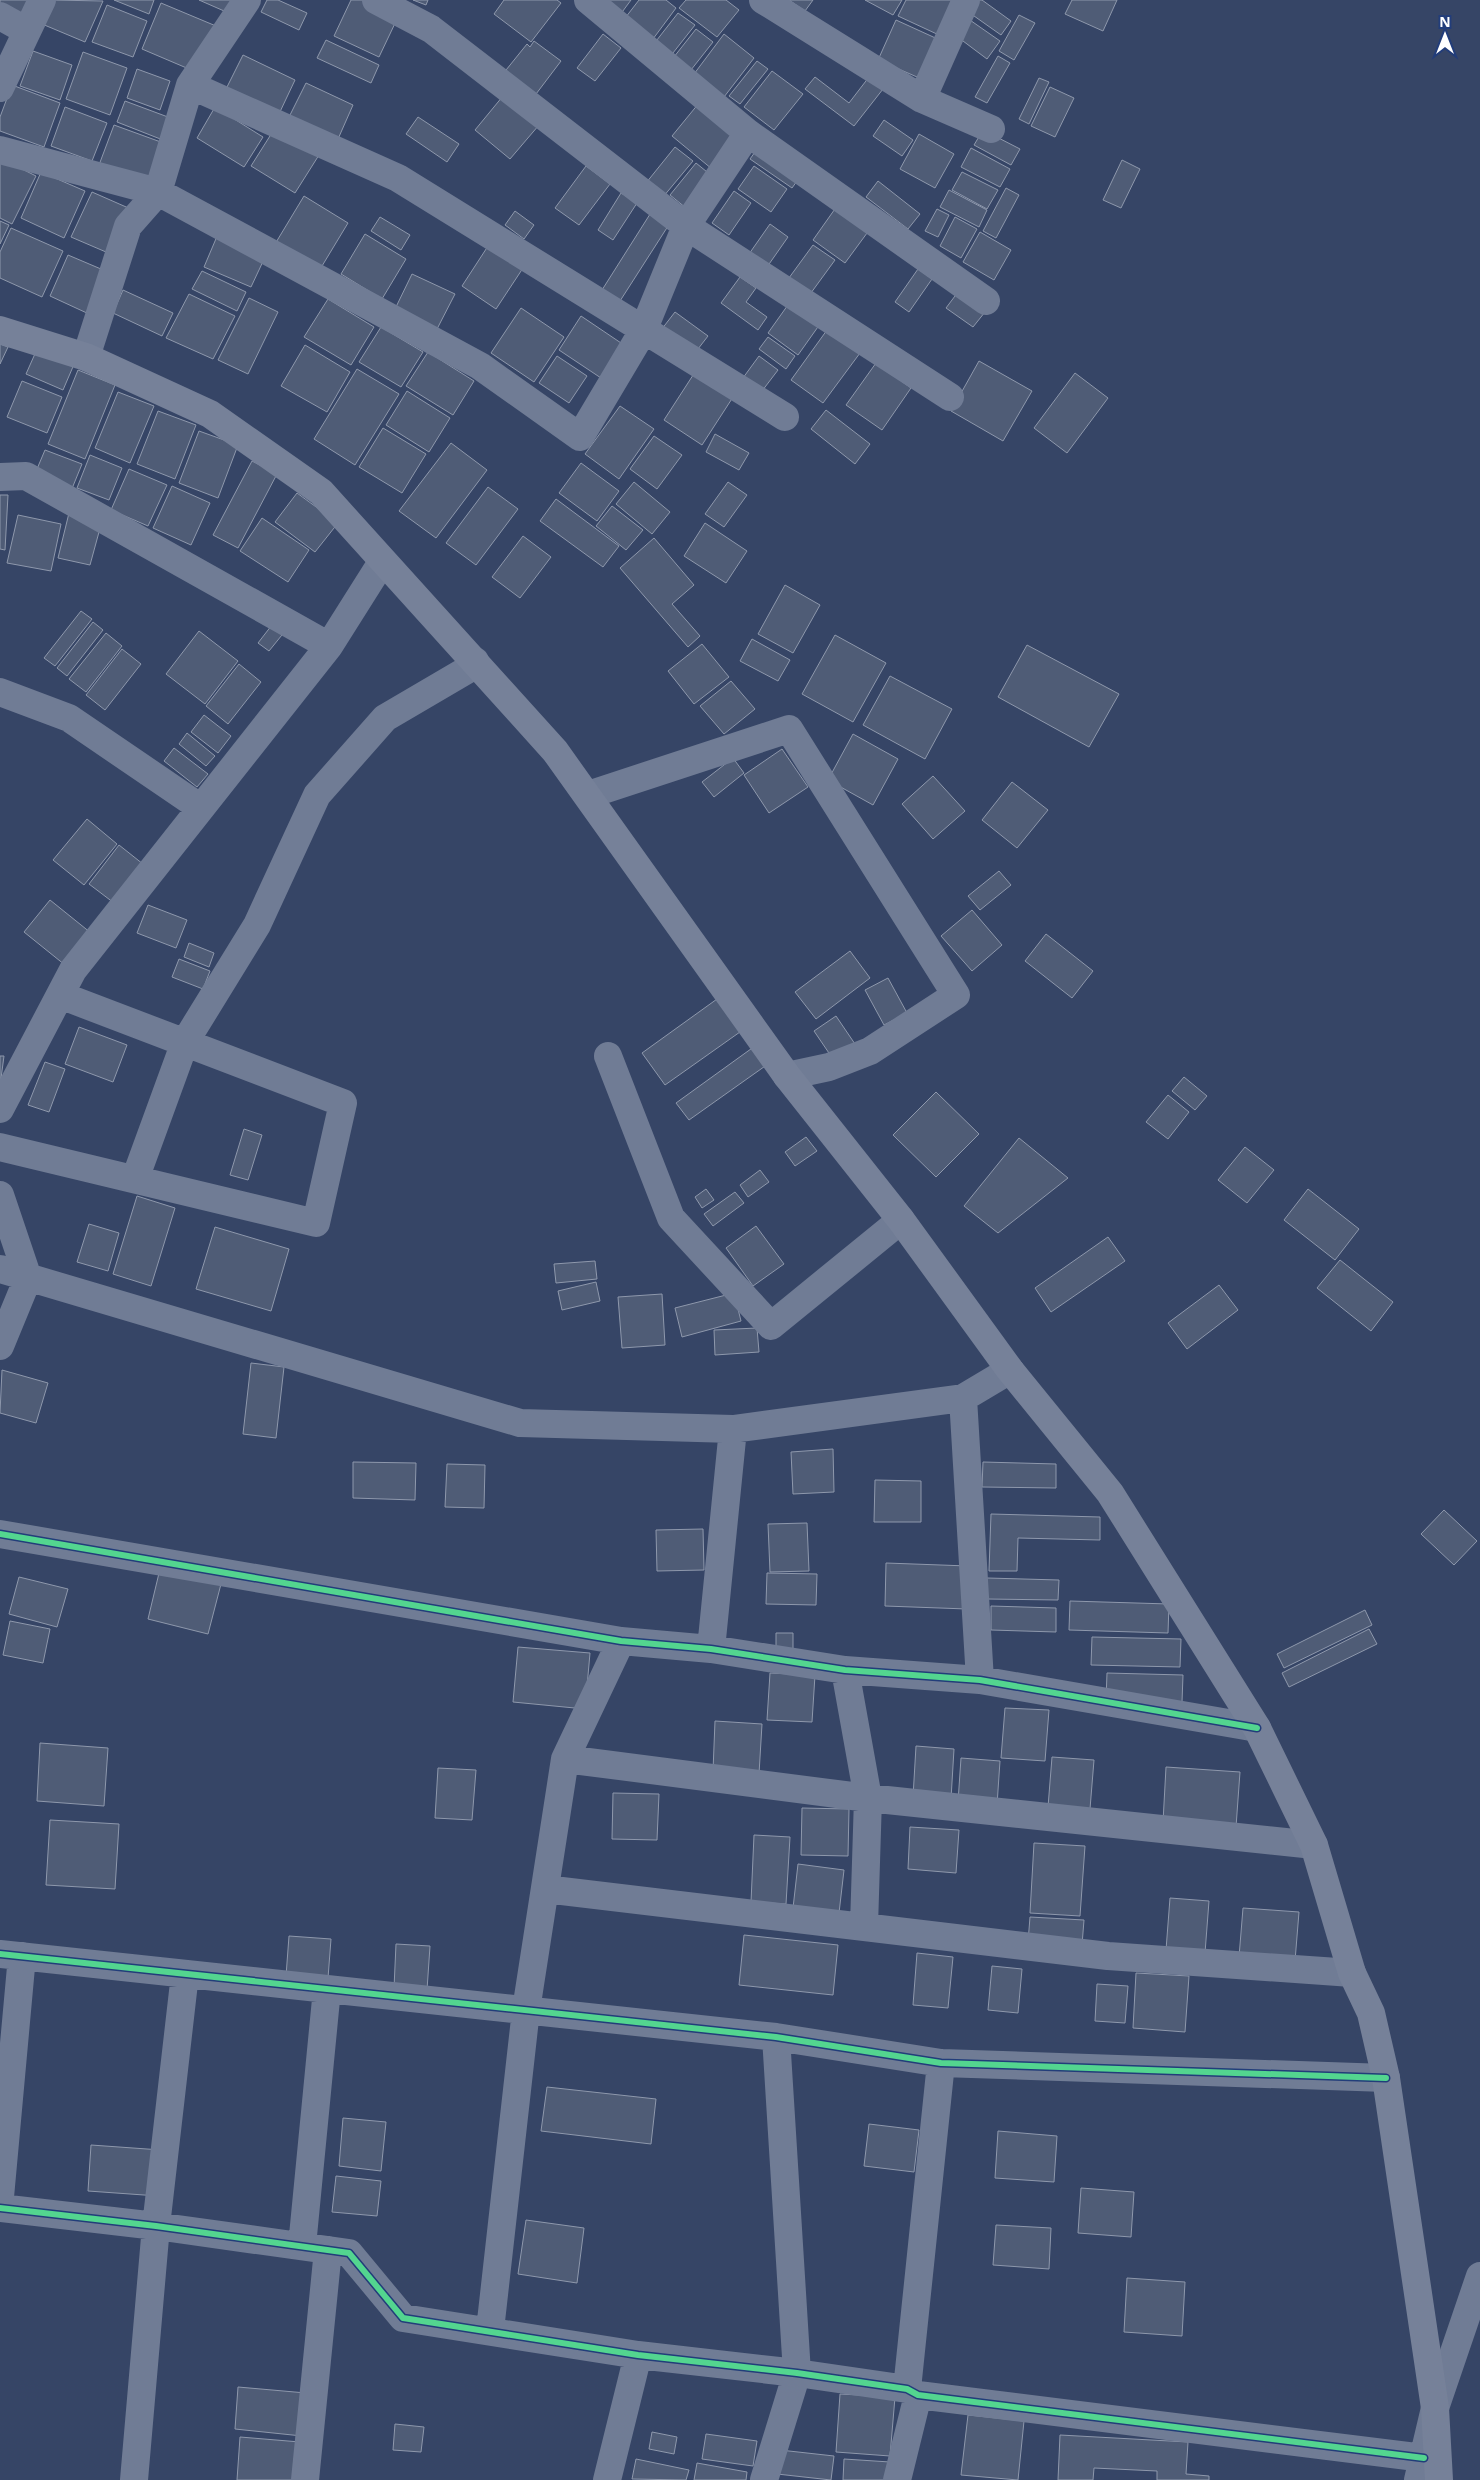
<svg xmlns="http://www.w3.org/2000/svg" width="1480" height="2480" viewBox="0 0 1480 2480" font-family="'Noto Sans',sans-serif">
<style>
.building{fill:#4f5c76;stroke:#8e98ac}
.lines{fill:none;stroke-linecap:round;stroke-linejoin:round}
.street{stroke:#707c95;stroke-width:28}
.secondary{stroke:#768199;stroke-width:28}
.cycleway-casing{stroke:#223d7a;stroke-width:9}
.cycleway{stroke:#53d58f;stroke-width:6}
</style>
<rect width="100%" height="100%" fill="#364566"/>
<path class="building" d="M0 0H37L29 18 0 4Z
M53 0 103 1 85 42 42 24Z
M114 0H154L149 14Z
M199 0H237L231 14Z
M267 0H278L307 13 299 30 261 12Z
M351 0H362L398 17 379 57 334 36Z
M413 0H428L426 5Z
M504 0H557L561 3 531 42 494 14Z
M608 0H631L617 19Z
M639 0H666L676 8 650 43 622 22Z
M686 0H726L739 10 717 37 679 8Z
M789 0H813L805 11Z
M865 0H902L893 15Z
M906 0H955L939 35 898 16Z
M975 0H982L1011 21 1001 35 967 11Z
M1072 0H1117L1103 31 1065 14Z
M161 3 216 26 196 72 142 49Z
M107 5 147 21 133 57 92 42Z
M678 13 695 25 669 58 653 45Z
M1019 15 1035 23 1014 60 999 51Z
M967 18 1000 41 987 59 955 35Z
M896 20 942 41 924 80 878 60Z
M696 29 713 42 687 75 670 62Z
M603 34 621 48 595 81 577 68Z
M724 34 754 58 724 97 694 74Z
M326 40 379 65 371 83 317 58Z
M534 41 561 61 533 98 502 75 527 44 530 47Z
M33 51 72 65 60 100 20 86Z
M83 52 127 68 110 115 66 99Z
M243 55 295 80 278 116 225 91Z
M998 56 1010 63 987 103 975 97Z
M757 61 768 69 740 104 729 96Z
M137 69 170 81 160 110 127 98Z
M772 71 803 94 774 130 744 107Z
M815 77 849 103 869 77 883 89 854 126 805 89Z
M1039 78 1049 82 1029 124 1019 119Z
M306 83 353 105 338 139 289 117Z
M12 85 60 103 44 147 0 131V117Z
M1050 87 1074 98 1055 137 1031 126Z
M503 96 539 125 510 159 475 130Z
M125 101 176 120 168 142 117 122Z
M699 103 739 135 712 169 672 136Z
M65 107 107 123 92 161 51 146Z
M215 107 263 137 244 167 197 138Z
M418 117 459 144 447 162 406 134Z
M884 120 913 140 902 156 873 136Z
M114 125 169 145 154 186 99 165Z
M275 128 319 155 295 193 251 166Z
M983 130 1020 149 1011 165 974 145Z
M919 134 954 154 935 188 900 169Z
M760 145 802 174 792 188 750 159Z
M675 147 693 161 663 197 646 183Z
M971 148 1010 169 1000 187 961 167Z
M0 158 36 176 12 224 0 218Z
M1122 160 1140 169 1121 208 1103 200Z
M696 163 712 176 686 208 670 195Z
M586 166 610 184 579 225 555 208Z
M754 166 787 189 771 212 738 189Z
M41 172 85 191 64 238 21 218Z
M962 172 998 190 987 209 952 190Z
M878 181 920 214 908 229 866 197Z
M1006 188 1019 195 996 238 983 231Z
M949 190 987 210 979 227 940 207Z
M734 191 751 203 729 235 712 223Z
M92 192 133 210 113 255 71 237Z
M621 193 637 203 613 240 598 230Z
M304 196 348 223 319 271 275 244Z
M837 206 870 229 845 263 813 240Z
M937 209 949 215 938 237 925 231Z
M515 211 534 225 524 239 505 225Z
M652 211 670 223 620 301 602 290Z
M380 217 410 235 401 250 371 231Z
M955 217 977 229 961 258 940 246Z
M0 221 9 225 0 244Z
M770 224 788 237 767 267 749 254Z
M11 228 63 251 42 297 0 278V252Z
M980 232 1011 250 994 280 963 262Z
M218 234 266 255 251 287 204 267Z
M365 234 406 259 382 299 341 274Z
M490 243 525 265 496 309 462 286Z
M813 245 835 260 808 297 786 282Z
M68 255 108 272 89 314 50 296Z
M918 269 932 279 909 312 895 302Z
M202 271 246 292 237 311 192 289Z
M412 274 455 294 437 329 395 309Z
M740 277 756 288 746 302 767 317 758 330 721 303Z
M123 290 173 313 162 336 113 313Z
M958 292 985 312 973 327 946 308Z
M189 294 235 316 213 359 166 338Z
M249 298 278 312 248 374 218 360Z
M328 299 374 327 351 365 304 337Z
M790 302 820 324 798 355 768 333Z
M521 308 564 337 534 382 491 353Z
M675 312 708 336 691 358 658 334Z
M581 316 624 345 601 378 559 350Z
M381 327 423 352 401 387 359 362Z
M827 330 860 353 823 403 791 380Z
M768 337 795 356 786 369 759 349Z
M0 344 8 347 0 364Z
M305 345 350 372 327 412 281 386Z
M38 347 75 362 63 390 26 374Z
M428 352 474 381 453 415 406 386Z
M557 356 587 376 569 403 539 383Z
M759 356 778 370 759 395 740 382Z
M979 361 1032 391 1003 441 951 411Z
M876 363 911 388 882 430 846 405Z
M357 369 399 394 355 465 314 439Z
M697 369 735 394 702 445 664 420Z
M78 370 115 385 85 459 48 444Z
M1075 373 1108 398 1067 453 1034 428Z
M22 381 62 397 47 433 7 417Z
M407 391 450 418 429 452 386 425Z
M118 392 154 406 130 463 95 448Z
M620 406 654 429 619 479 585 454Z
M826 410 870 444 855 464 811 429Z
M158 411 196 425 175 479 137 464Z
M383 428 426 454 402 493 359 467Z
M199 431 238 445 218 498 179 483Z
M715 434 749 453 739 470 706 452Z
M654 436 682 455 657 489 630 469Z
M451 443 487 470 436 538 399 511Z
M45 450 82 464 71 491 34 476Z
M90 455 122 468 109 500 77 488Z
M252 461 277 474 238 548 213 535Z
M581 463 619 491 597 521 559 493Z
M129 469 167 485 148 526 111 510Z
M634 482 670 512 652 534 616 504Z
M728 482 747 495 724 527 705 514Z
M172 486 210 503 191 545 153 528Z
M488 487 518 509 476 565 446 543Z
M297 493 338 523 315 552 275 522Z
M0 495H8L5 550 0 549Z
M556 499 619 546 603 567 540 521Z
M612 506 643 530 626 550 596 526Z
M69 513 102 521 90 565 58 558Z
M18 515 61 524 51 571 7 563Z
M262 518 309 550 288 582 240 551Z
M705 523 747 551 726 583 684 556Z
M523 536 551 557 520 598 492 577Z
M654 538 694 585 672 604 700 636 688 647 620 568Z
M785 585 820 605 793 653 758 634Z
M81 611 92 619 55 666 44 658Z
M275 621 286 630 269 651 258 643Z
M93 622 103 630 67 676 57 668Z
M199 631 238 661 205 704 166 674Z
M106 633 122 646 86 692 69 679Z
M835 635 886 663 853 722 802 694Z
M752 639 790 660 778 681 740 661Z
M702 644 729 677 694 704 668 671Z
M1027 645 1119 694 1089 747 998 697Z
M122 649 141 664 105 710 86 695Z
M239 664 261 682 228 724 206 706Z
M890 676 952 709 925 759 863 725Z
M731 681 755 709 724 734 700 706Z
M204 715 231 736 218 753 191 732Z
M187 733 215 756 206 766 179 744Z
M853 734 898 759 873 805 828 780Z
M174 748 208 774 197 787 164 761Z
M782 749 808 787 769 813 744 775Z
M733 758 744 773 714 797 702 782Z
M933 776 965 811 933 839 902 804Z
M1012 782 1048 810 1017 848 982 820Z
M87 819 117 844 84 885 53 860Z
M119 845 148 868 118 906 89 884Z
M999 871 1011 885 980 910 968 896Z
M50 900 91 933 65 965 24 932Z
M148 905 187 920 176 948 137 933Z
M972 910 1002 945 972 971 941 936Z
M1046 934 1093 971 1072 998 1025 961Z
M189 943 214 953 209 967 184 957Z
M850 951 870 978 816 1019 795 992Z
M179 959 210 971 203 989 172 977Z
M888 978 907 1013 884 1025 865 990Z
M724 994 747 1027 665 1085 642 1053Z
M836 1016 855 1044 833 1059 814 1031Z
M79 1027 127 1045 113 1082 65 1064Z
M755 1046 768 1064 689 1120 676 1103Z
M0 1056H4L0 1086Z
M45 1062 65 1069 49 1112 28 1105Z
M1184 1077 1207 1096 1195 1110 1172 1091Z
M936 1092 979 1134 936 1177 893 1135Z
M1168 1095 1189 1112 1168 1139 1146 1122Z
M244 1129 262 1135 248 1180 230 1175Z
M806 1137 817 1151 795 1166 785 1152Z
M1019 1138 1068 1178 998 1233 964 1206Z
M1245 1147 1274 1170 1247 1203 1218 1180Z
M760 1170 769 1182 748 1197 740 1185Z
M706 1189 714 1200 702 1208 695 1197Z
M1308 1189 1359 1229 1335 1260 1284 1220Z
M735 1192 744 1203 713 1226 704 1214Z
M137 1196 175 1208 151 1286 113 1274Z
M89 1224 119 1233 108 1271 77 1262Z
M756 1226 784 1264 753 1286 726 1248Z
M215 1227 289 1249 271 1311 196 1289Z
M1108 1237 1125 1261 1051 1312 1035 1288Z
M1340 1260 1393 1302 1371 1331 1317 1288Z
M595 1261 597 1279 556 1283 554 1264Z
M596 1282 600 1301 562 1310 558 1291Z
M1219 1285 1238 1310 1187 1349 1168 1323Z
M734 1293 741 1321 682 1337 675 1308Z
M662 1294 665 1345 622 1348 618 1297Z
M757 1328 759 1352 715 1355 714 1330Z
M251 1363 284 1367 276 1438 243 1434Z
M2 1370 48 1383 36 1423 0 1413Z
M833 1449 834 1492 793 1494 791 1452Z
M353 1462 416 1463 415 1500 353 1498Z
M983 1462 1056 1464V1488L982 1487Z
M447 1464 485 1465 484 1508 445 1507Z
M875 1480 921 1481V1522H874Z
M1444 1510 1477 1541 1454 1565 1421 1534Z
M991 1514 1100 1517V1540L1018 1538 1017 1571H989Z
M807 1523 809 1571 770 1572 768 1524Z
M703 1529 704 1570 657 1571 656 1530Z
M886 1563 968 1566 967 1609 885 1606Z
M160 1569 221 1584 208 1634 148 1619Z
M767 1573 817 1574 816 1605 766 1604Z
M19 1577 68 1589 57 1627 9 1614Z
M987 1578 1059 1580 1058 1600 987 1599Z
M1070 1601 1169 1604 1168 1633 1069 1630Z
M991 1606 1056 1608V1632L991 1630Z
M1365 1610 1372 1625 1284 1668 1277 1654Z
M10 1621 50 1629 43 1663 3 1655Z
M1369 1629 1377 1644 1289 1687 1282 1673Z
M776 1633H793V1652H776Z
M1092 1637 1181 1639 1180 1667 1091 1665Z
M518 1647 590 1653 585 1709 513 1702Z
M770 1673 815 1675 812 1722 767 1720Z
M1107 1673 1183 1675 1182 1702 1106 1700Z
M1005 1708 1049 1710 1045 1761 1001 1758Z
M715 1721 762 1724 759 1774 713 1771Z
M40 1743 108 1748 104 1806 37 1801Z
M916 1746 954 1749 951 1799 913 1797Z
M1052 1757 1094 1760 1090 1809 1048 1807Z
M961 1758 1000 1761 997 1805 958 1802Z
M1166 1767 1240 1772 1236 1827 1163 1822Z
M438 1768 476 1770 472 1820 435 1818Z
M613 1793 659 1794 657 1840 612 1839Z
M802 1808 849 1809 848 1856 801 1855Z
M50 1820 119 1824 115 1889 46 1885Z
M910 1827 959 1830 956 1873 908 1869Z
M754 1835 790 1837 786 1904 751 1902Z
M1034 1843 1085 1846 1080 1916 1030 1913Z
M798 1864 844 1870 839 1913 793 1908Z
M1170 1898 1209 1901 1205 1953 1166 1950Z
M1243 1908 1299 1912 1295 1961 1239 1957Z
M1030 1917 1084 1920 1082 1945 1028 1942Z
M744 1935 838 1945 833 1995 739 1985Z
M289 1936 331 1939 328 1978 286 1976Z
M396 1944 430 1946 427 1990 394 1988Z
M917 1953 953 1957 948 2008 913 2005Z
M992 1966 1022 1969 1018 2013 988 2010Z
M1136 1973 1189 1976 1185 2032 1133 2028Z
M1097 1984 1128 1986 1125 2023 1095 2021Z
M547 2087 656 2099 651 2144 541 2131Z
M343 2118 386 2122 381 2171 339 2166Z
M869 2124 919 2130 914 2172 864 2166Z
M998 2131 1057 2136 1054 2182 995 2178Z
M91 2145 161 2150 158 2196 88 2191Z
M336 2176 381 2181 377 2216 332 2212Z
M1081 2188 1134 2192 1131 2237 1078 2233Z
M526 2220 584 2228 577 2283 518 2274Z
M996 2225 1051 2228 1049 2269 993 2265Z
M1127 2278 1185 2282 1182 2336 1124 2332Z
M238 2387 306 2393 302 2436 235 2429Z
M840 2394 895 2397 890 2456 836 2452Z
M968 2415 1024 2421 1018 2480 961 2475Z
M395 2424 424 2427 421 2452 393 2450Z
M652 2432 677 2437 674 2454 649 2449Z
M706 2434 757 2441 753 2466 702 2459Z
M1060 2435 1188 2442 1186 2474 1209 2476V2480H1157V2471L1094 2468 1093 2480H1058Z
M240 2437 300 2442 297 2480H237Z
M780 2450 834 2456 831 2480 777 2474Z
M636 2459 689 2470 686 2480 632 2479Z
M844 2459 890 2462 889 2480H843Z
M697 2463 747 2472 746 2480H694Z"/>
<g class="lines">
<path class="street" d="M376 0 431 29 686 226 950 397
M588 0 748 133 986 301
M763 0 922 99 991 129
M0 16 27 31
M190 85 398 178 785 417
M0 88 42 0
M922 99 966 0
M0 150 158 192 480 366 580 437 643 331 686 226 748 133
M86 357 128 226 158 192 190 85 247 0
M0 477 26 476 329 646
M0 692 69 718 201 808
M588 795 789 729 956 995 870 1051 829 1067 787 1076
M608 1056 671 1218 771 1326 901 1220
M0 1109 73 970 329 646 382 562
M0 1147 316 1223 343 1103 60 995
M135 1179 185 1042 257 925 317 795 385 718 472 667 475 661
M0 1195 28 1278 0 1346
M0 1269 520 1423 733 1429 963 1398 1010 1370
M963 1398 980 1680
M0 1534 621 1641 711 1649 845 1670 980 1680 1257 1728
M711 1649 733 1429
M845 1670 868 1798 864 1926
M565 1759 868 1798 1314 1845
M545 1889 1108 1956 1352 1973
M0 1954 776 2037 941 2063 1386 2078
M0 2197 22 1956
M0 2208 156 2226 349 2253 403 2318 638 2355 797 2373 907 2389 918 2395 1424 2458
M302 2246 327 1989
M490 2330 526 2010 565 1759 621 1641
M907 2389 941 2063
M134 2480 156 2226 185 1974
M305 2480 328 2250
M607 2480 638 2355
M764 2480 797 2373 776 2037
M897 2480 918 2395
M1418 2480 1435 2408 1480 2276"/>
<path class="secondary" d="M0 330 86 357 210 414 321 492 555 751 787 1076 901 1220 1010 1370 1110 1493 1257 1728 1314 1845 1352 1973 1371 2013 1386 2078 1435 2408 1439 2480"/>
<g class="cycleway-casing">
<path id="cycleway" d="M0 1534 621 1641 711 1649 845 1670 980 1680 1257 1728
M0 1954 776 2037 941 2063 1386 2078
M0 2208 156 2226 349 2253 403 2318 638 2355 797 2373 907 2389 918 2395 1424 2458"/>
</g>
<use href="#cycleway" class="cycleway"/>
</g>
<g transform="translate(1445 35)" stroke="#223d7a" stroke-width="4" paint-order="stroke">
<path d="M0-4L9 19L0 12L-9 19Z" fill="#ffffff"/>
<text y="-8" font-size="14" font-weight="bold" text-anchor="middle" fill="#ffffff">N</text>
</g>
</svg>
